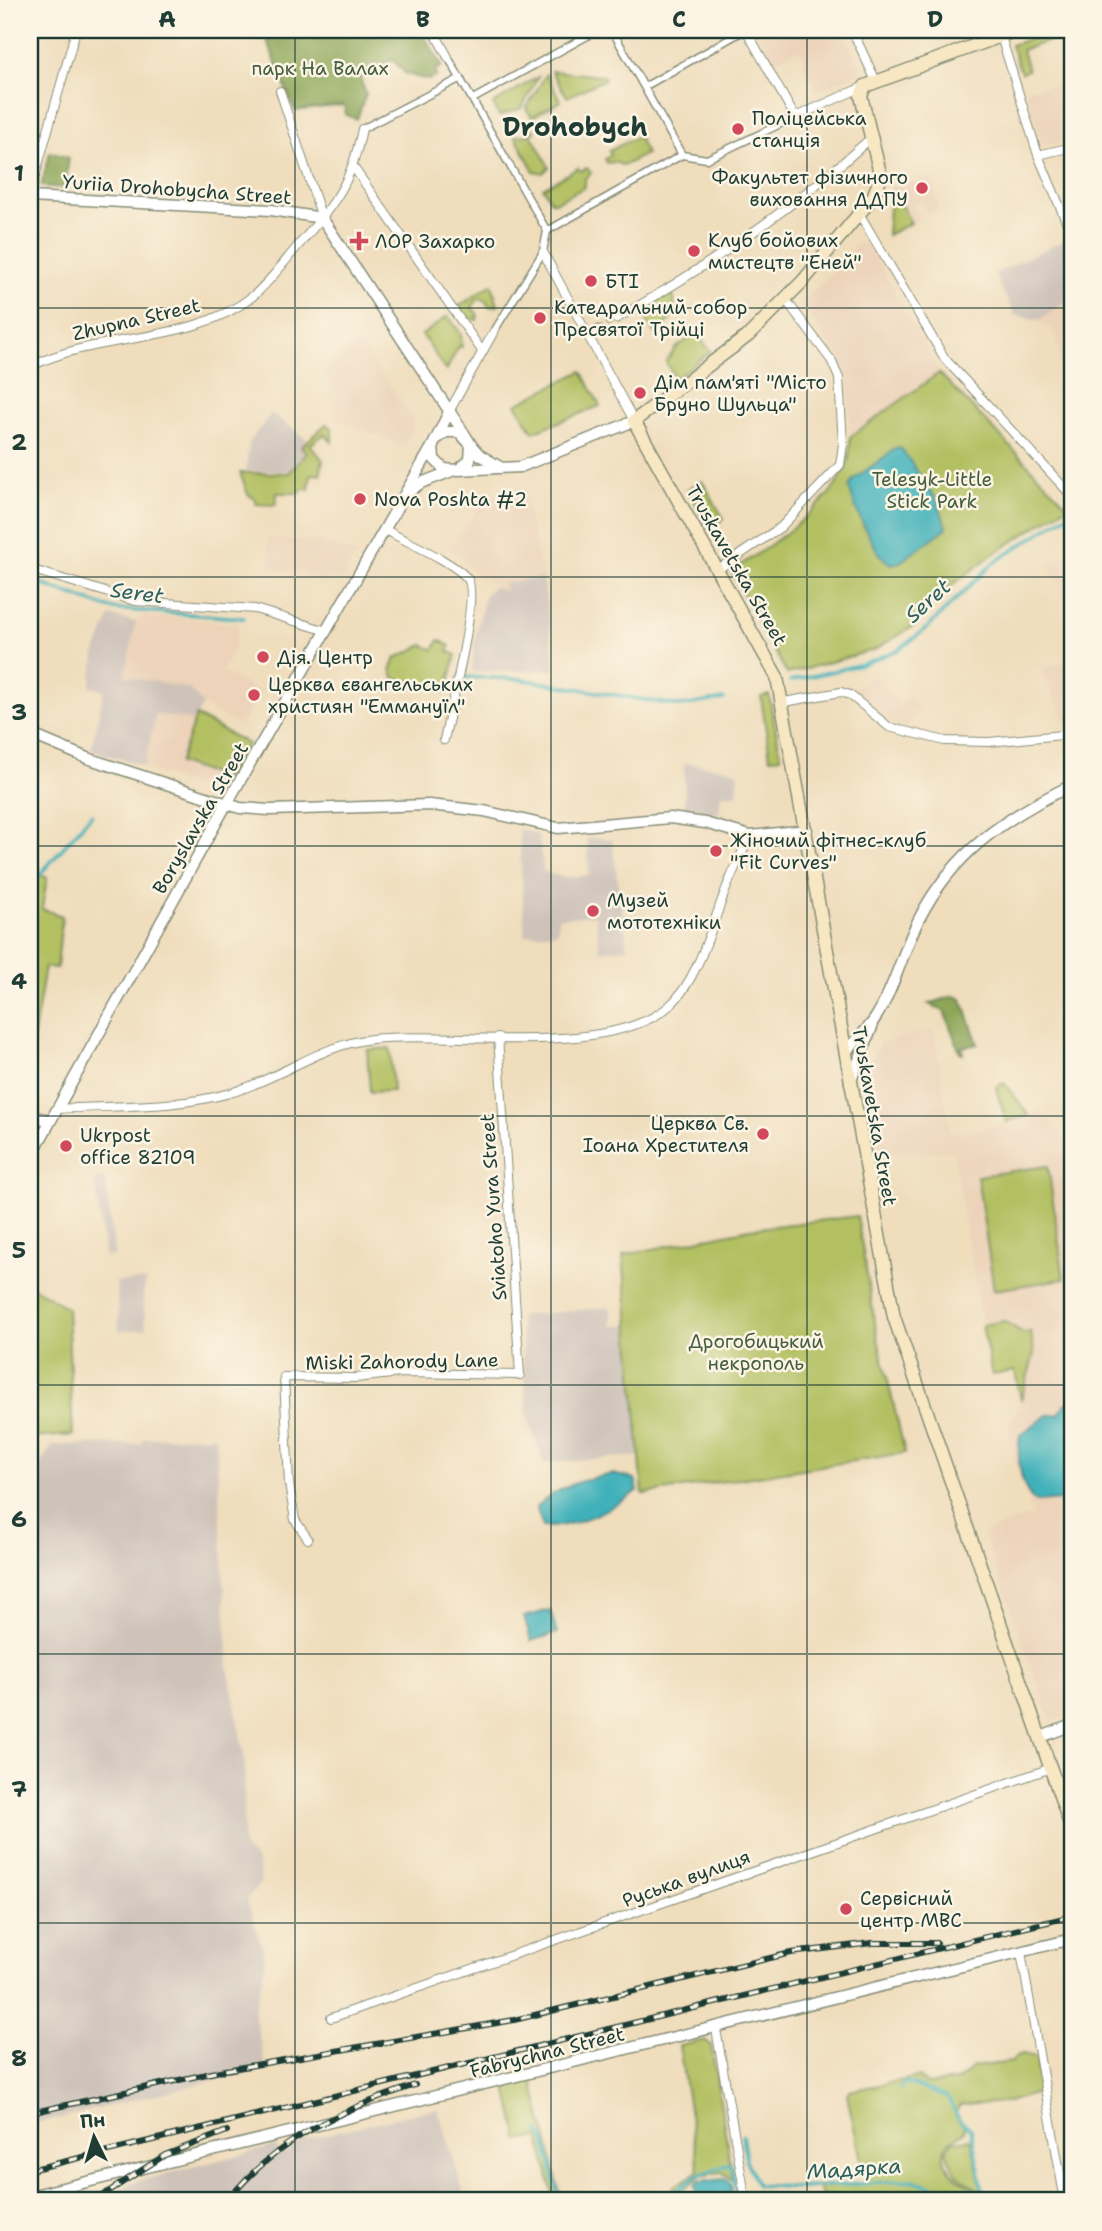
<svg xmlns="http://www.w3.org/2000/svg" width="1102" height="2231" viewBox="0 0 1102 2231" font-family="'Shantell Sans',sans-serif">
<style>
.built{fill:#ecd3b9}
.industrial{fill:#cec2b9}
.green{fill:#b2c062;stroke:#687e4b;stroke-width:2}
.forest{fill:#8da658;stroke:#567246;stroke-width:2}
.water{fill:#41b1ba;stroke:#307777;stroke-width:2}
.lines{fill:none;stroke-linecap:round;stroke-linejoin:round}
.stream{stroke:#41b1ba;stroke-width:3.5}
.pedestrian-tunnel{stroke:#c5bda1;stroke-width:6;stroke-dasharray:6 3;stroke-linecap:butt}
.pedestrian-casing{stroke:#878d78;stroke-width:9}
.minor-casing{stroke:#878d78;stroke-width:10}
.tertiary-casing{stroke:#878d78;stroke-width:13}
.secondary-casing{stroke:#878d78;stroke-width:15}
.pedestrian{stroke:#fff;stroke-width:6}
.minor{stroke:#fff;stroke-width:8}
.tertiary{stroke:#fff;stroke-width:10}
.secondary{stroke:#f7e8c3;stroke-width:12}
.rail-casing{stroke:#1f3d34;stroke-width:6}
.rail{stroke:#fcf5e5;stroke-width:3.5;stroke-dasharray:10;stroke-linecap:butt}
.grid{fill:none;stroke:#1f3d34;stroke-width:2;stroke-opacity:0.55}
.poi-dot{fill:#d1495b;stroke:#fcf5e5;stroke-width:2.5}
.labels{text-anchor:middle;stroke-width:5;stroke-linejoin:round;paint-order:stroke}
.park-label{font-size:19px;fill:#445e40;stroke:#fcf5e5}
.poi-label{font-size:19px;fill:#1f3d34;stroke:#fcf5e5;text-anchor:start}
.street-label{font-size:19px;fill:#1f3d34;stroke:#fcf5e5}
.water-label{font-size:21px;font-style:italic;fill:#29605c;stroke:#fcf5e5}
.district-label{font-size:26px;font-weight:bold;fill:#1f3d34;stroke:#fcf5e5}
.neatline{fill:none;stroke:#1f3d34;stroke-width:2.5}
.grid-label{font-size:23px;text-anchor:middle;font-weight:bold;fill:#1f3d34}
</style>
<rect width="100%" height="100%" fill="#fcf5e5"/>
<filter id="ink" filterUnits="userSpaceOnUse"><feTurbulence type="fractalNoise" baseFrequency=".0143" numOctaves="2"/><feDisplacementMap in="SourceGraphic" scale="14" xChannelSelector="R" yChannelSelector="G"/><feConvolveMatrix kernelMatrix="1 2 1 2 8 2 1 2 1" color-interpolation-filters="sRGB"/></filter>
<filter id="wash" filterUnits="userSpaceOnUse"><feTurbulence type="fractalNoise" baseFrequency=".00686" numOctaves="4" result="noise"/><feDisplacementMap in="SourceGraphic" scale="28" xChannelSelector="R" yChannelSelector="G"/><feGaussianBlur stdDeviation="1.57" result="paint"/><feColorMatrix in="noise" values="0 0 0 0 0 0 0 0 0 0 0 0 0 0 0 0 0 1.4 0 .05"/><feComposite in="paint" operator="in"/></filter>
<g filter="url(#wash)">
<rect width="100%" height="100%" fill="#efddbc"/>
<path class="built" d="M756 30H843L864 71 817 91 801 62 805 60 799 49 774 62Z
M1068 84 1072 103V141L1042 146 1026 89Z
M933 178 938 209 926 214 924 202 912 205 920 218 911 223 893 191 898 185Z
M858 243 868 244 939 373 851 436 848 376 838 356 801 305Z
M1072 297V449H1071L1066 441 1057 334 1039 320Z
M360 342 412 417 413 429 403 447 336 418 333 413 325 365Z
M522 488 543 578 505 583V591L478 575 464 563 465 560 449 549 485 498Z
M268 538 326 542 357 554 341 581 330 575 324 585 298 572 269 569Z
M1072 552V612L1071 613 1047 563Z
M143 615 239 624 234 649 222 671 260 693 241 726 203 705 190 689 125 676 136 622Z
M1072 659V724L1068 725 1041 670Z
M875 676 899 705 910 696 919 707 907 728 891 723 852 688Z
M156 714 193 721 179 763 227 779 219 790H208L143 768Z
M934 1029 951 1133 1006 1124 1041 1110 1072 1147V1714L1051 1721 983 1533 1033 1515 1008 1439 1009 1425 1021 1400 1030 1333 1023 1334 1004 1321 982 1325 953 1151 891 1153 878 1157 873 1130 883 1127 871 1063 879 1043Z"/>
<path class="industrial" d="M1067 239 1072 247V297L1039 320 1015 315 994 274Z
M271 413 307 439 301 447 307 452 289 471H246L249 443Z
M543 578 555 670 472 672 475 639 485 595 493 586 505 591 504 583Z
M110 616 136 622 125 676 190 689 203 705 193 721 156 714 144 766 91 750 104 690 90 687 95 654Z
M684 763 731 769 739 773 737 795 721 794 719 814 685 808Z
M519 829 538 835 544 872 566 878 589 875 587 838 612 839 627 948 600 951 595 915 558 918V932L525 935Z
M105 1178 115 1256 105 1257 95 1179Z
M146 1280 143 1295 146 1329 119 1331 116 1282Z
M611 1307 612 1326 629 1325 640 1456 543 1463 527 1415 520 1316Z
M216 1436 229 1671 245 1761 243 1847 257 1861 261 1882 247 1899 266 1961 254 2012 266 2068 30 2125V1466L39 1465 53 1445 142 1444 143 1438Z
M438 2108 466 2201H67L68 2197 100 2191 108 2200 130 2183 275 2146 281 2154 288 2153 301 2140Z"/>
<path class="green" d="M1057 30H1062L1064 36 1022 50 1028 70 1021 73 1011 45Z
M551 71 603 76 605 79 567 97Z
M546 74 561 101 532 117 526 109Z
M538 77 522 108 499 116 493 104Z
M533 129 535 132 531 134 549 167 543 173 534 171 515 136 527 135Z
M638 136 646 154 623 166 615 162 607 163 605 159 611 155 609 151Z
M578 168 581 171 587 168 591 173 585 179V187L556 202 551 201 543 188Z
M893 191 911 223 887 235 890 195Z
M492 284 498 306 489 307 485 300 478 299 472 307 478 315 477 320 466 317 458 307Z
M672 292C679 311 670 324 654 333L641 310Z
M448 316 461 334 462 347 459 346 446 371 422 335Z
M696 333 711 351 675 379 666 362 676 348Z
M582 371 600 406 533 432 516 404Z
M939 373 1068 506 992 555 922 608 917 624 874 650 787 674 731 571C766 549 829 507 845 469 850 459 850 448 850 437Z
M326 424 332 428V442L324 434 310 445 323 460 320 475 311 474 309 489H301L300 493H277L276 505 256 504V500L248 494 240 473H289L307 452 301 447Z
M702 481 724 519 709 528 688 489Z
M439 640 450 646 448 651 456 655 446 692 395 679 391 670 396 658 423 645 434 650Z
M769 695 781 757 770 758 761 697Z
M196 716 248 744 227 779 179 763Z
M30 868 47 878 42 909 62 916 57 968 45 967 30 1059Z
M390 1048 393 1091 370 1092 367 1050Z
M1004 1083 1029 1115 1006 1122 996 1087Z
M1048 1166 1064 1279 994 1290 977 1176Z
M857 1216 877 1335 905 1453 643 1494 623 1255 750 1229Z
M30 1285 67 1308 73 1435 30 1438Z
M1004 1321 1023 1333 1031 1332 1034 1354 1021 1400 1015 1371 992 1375 982 1325Z
M705 2040 711 2045 733 2180 722 2172 700 2176 679 2194 673 2187 699 2171 679 2046Z
M1023 2054 1036 2057 1040 2092 1008 2102 960 2105 955 2114 964 2125 965 2131C960 2137 952 2137 947 2144 933 2167 969 2187 984 2194L985 2201H825L818 2187 866 2183 847 2095 849 2091 919 2077 927 2084 957 2081 973 2067 1012 2062 1016 2056Z
M528 2079 533 2082 562 2201H542L554 2199 539 2137 519 2141 507 2088Z
M971 2139 982 2191C961 2180 953 2173 946 2151L952 2141Z"/>
<path class="forest" d="M263 30H421L442 66 435 71 437 76 429 80 406 74 393 60 384 64 374 63 370 72 360 78 366 94 357 119 346 115 344 105 295 111Z
M50 152 69 158 65 188 41 186Z
M954 996 962 999 978 1044 962 1047 963 1054 960 1052 944 1011 929 1004Z"/>
<path class="water" d="M901 448 937 500 947 528 900 562 891 564C874 556 854 506 849 487L853 480 895 449Z
M1072 1402V1499L1036 1502C1019 1488 1017 1456 1020 1435L1047 1415 1058 1414 1065 1404Z
M612 1474 635 1479 638 1491C612 1508 575 1528 543 1527L536 1507C562 1484 580 1481 612 1474Z
M550 1610 557 1633 531 1641 524 1617Z
M727 2179 731 2184V2197L699 2200 695 2186 699 2181Z"/>
<g class="lines">
<path class="stream" d="M30 580 112 609 244 618
M460 677 520 679 681 706 724 699
M791 681 863 664 898 650 926 629 992 564 1072 512
M38 877 92 814
M899 2089 905 2082 947 2097 960 2121 971 2129 985 2201
M538 2130 545 2141 559 2197
M742 2135 746 2160 757 2185 801 2188 912 2180 977 2201
M582 2200V2201
M663 2201 696 2176 731 2164 738 2201"/>
</g>
</g>
<g filter="url(#ink)">
<g class="lines">
<path class="pedestrian-tunnel" d="M598 329 616 319"/>
<g class="pedestrian-casing">
<path id="pedestrian" d="M612 30 682 155
M448 57 547 231
M644 87 745 30
M473 99 598 30
M362 129 461 78
M682 155 707 159 795 117
M547 231 682 155
M493 333 543 252 547 231
M587 334 598 329"/>
</g>
<g class="minor-casing">
<path id="minor" d="M433 30 448 57
M746 30 795 117 865 86
M852 30 876 81
M999 30 1038 155 1072 147
M280 91 322 218
M1038 155 1072 235
M354 168 482 351
M30 194 76 30
M860 215 945 359 1072 496
M543 252 634 421
M616 319C707 267 793 209 871 138
M30 367C99 331 190 346 253 296 272 280 286 259 303 240 338 199 351 183 362 129
M450 410 493 333
M384 529C408 543 449 559 467 578 481 592 449 716 444 740
M30 569 135 601 255 609 327 631
M717 570 781 527 840 465 843 444 839 378 831 360 786 300
M784 702 841 692 850 695 889 727 945 741 989 742 1072 734
M56 1109C114 1105 173 1109 230 1093 280 1079 319 1045 372 1039 452 1030 605 1059 668 1007 698 982 712 924 726 889 733 871 742 853 750 836
M308 1539 295 1520 289 1484 284 1377 356 1378 400 1373 520 1375 498 1037
M1021 1952 1065 2201
M331 2018 1051 1768
M716 2029 746 2201"/>
</g>
<g class="tertiary-casing">
<path id="tertiary" d="M30 197 271 210 322 218 469 441
M450 410 433 445 434 459 444 469 458 470 470 460 471 444
M438 438 446 432H459L480 455 500 467
M458 470 520 467 634 421
M407 493 421 483 452 471
M30 734 87 758 240 808 270 810 429 805 484 811 558 828 670 818 705 823 750 836 807 830
M845 1053C855 1041 868 1030 876 1017 895 987 903 950 919 919 953 852 1006 817 1072 785
M850 1083 872 1027
M30 1116 50 1120
M30 1158 226 805 433 445
M1041 1737 1072 1725
M30 2196 1072 1939"/>
</g>
<g class="secondary-casing">
<path id="secondary" d="M1017 30 865 86 861 96 881 177 873 197 803 281 749 335 634 421 777 677 894 1317 1072 1830"/>
</g>
<use href="#pedestrian" class="pedestrian"/>
<use href="#minor" class="minor"/>
<use href="#tertiary" class="tertiary"/>
<use href="#secondary" class="secondary"/>
<g class="rail-casing">
<path id="rail" d="M30 2113 220 2071 514 2020 791 1953 872 1943H937
M30 2170 1072 1916
M94 2201 165 2155 227 2131
M227 2201C279 2137 339 2111 415 2085"/>
</g>
<use href="#rail" class="rail"/>
</g>
</g>
<path class="grid" d="M295 30V2201M551 30V2201M807 30V2201M30 308H1072M30 577H1072M30 846H1072M30 1116H1072M30 1385H1072M30 1654H1072M30 1923H1072"/>
<g class="poi-dot">
<circle cx="738" cy="129" r="7"/>
<circle cx="922" cy="188" r="7"/>
<path d="M355.5 230.5h7v7h7v7h-7v7h-7v-7h-7v-7h7z"/>
<circle cx="694" cy="251" r="7"/>
<circle cx="591" cy="281" r="7"/>
<circle cx="540" cy="318" r="7"/>
<circle cx="640" cy="393" r="7"/>
<circle cx="360" cy="499" r="7"/>
<circle cx="263" cy="657" r="7"/>
<circle cx="254" cy="695" r="7"/>
<circle cx="716" cy="851" r="7"/>
<circle cx="593" cy="911" r="7"/>
<circle cx="763" cy="1134" r="7"/>
<circle cx="66" cy="1146" r="7"/>
<circle cx="846" cy="1909" r="7"/>
</g>
<g class="labels">
<g class="park-label">
<text x="320" y="75">парк На Валах</text>
<text x="932" y="486">Telesyk-Little<tspan x="932" dy="22">Stick Park</tspan></text>
<text x="756" y="1348">Дрогобицький<tspan x="756" dy="22">некрополь</tspan></text>
</g>
<g class="poi-label">
<text x="752" y="125">Поліцейська<tspan x="752" dy="22">станція</tspan></text>
<text x="908" y="184" text-anchor="end">Факультет фізичного<tspan x="908" dy="22">виховання ДДПУ</tspan></text>
<text x="708" y="247">Клуб бойових<tspan x="708" dy="22">мистецтв "Еней"</tspan></text>
<text x="375" y="248">ЛОР Захарко</text>
<text x="605" y="288">БТІ</text>
<text x="554" y="314">Катедральний собор<tspan x="554" dy="22">Пресвятої Трійці</tspan></text>
<text x="654" y="389">Дім пам'яті "Місто<tspan x="654" dy="22">Бруно Шульца"</tspan></text>
<text x="374" y="506">Nova Poshta #2</text>
<text x="277" y="664">Дія. Центр</text>
<text x="268" y="691">Церква євангельських<tspan x="268" dy="22">християн "Еммануїл"</tspan></text>
<text x="730" y="847">Жіночий фітнес-клуб<tspan x="730" dy="22">"Fit Curves"</tspan></text>
<text x="607" y="907">Музей<tspan x="607" dy="22">мототехніки</tspan></text>
<text x="749" y="1130" text-anchor="end">Церква Св.<tspan x="749" dy="22">Іоана Хрестителя</tspan></text>
<text x="80" y="1142">Ukrpost<tspan x="80" dy="22">office 82109</tspan></text>
<text x="860" y="1905">Сервісний<tspan x="860" dy="22">центр МВС</tspan></text>
</g>
<g class="street-label">
<text transform="translate(177 189) rotate(4)" y="7">Yuriia Drohobycha Street</text>
<text transform="translate(136 319) rotate(-13)" y="7">Zhupna Street</text>
<text transform="translate(737 565) rotate(60)" y="7">Truskavetska Street</text>
<text transform="translate(200 818) rotate(-60)" y="7">Boryslavska Street</text>
<text transform="translate(875 1116) rotate(80)" y="7">Truskavetska Street</text>
<text transform="translate(493 1207) rotate(-94)" y="7">Sviatoho Yura Street</text>
<text transform="translate(402 1361) rotate(-1)" y="7">Miski Zahorody Lane</text>
<text transform="translate(686 1878) rotate(-20)" y="7">Руська вулиця</text>
<text transform="translate(547 2052) rotate(-14)" y="7">Fabrychna Street</text>
</g>
<g class="water-label">
<text transform="translate(137 593) rotate(7)" y="7">Seret</text>
<text transform="translate(928 601) rotate(-42)" y="7">Seret</text>
<text transform="translate(854 2169) rotate(-4)" y="7">Мадярка</text>
</g>
<g class="district-label">
<text x="575" y="136">Drohobych</text>
</g>
</g>
<rect width="1102" height="2231" fill="none" stroke="#fcf5e5" stroke-width="77"/>
<g transform="translate(94 2137) rotate(355)" stroke="#fcf5e5" stroke-width="5" paint-order="stroke">
<path d="M0-5L12 26L0 18L-12 26Z" fill="#1f3d34"/>
<text y="-10" font-size="19" font-weight="bold" text-anchor="middle" fill="#1f3d34">Пн</text>
</g>
<rect x="38" y="38" width="1026" height="2154" class="neatline"/>
<g class="grid-label">
<text x="167" y="27">A</text>
<text x="423" y="27">B</text>
<text x="679" y="27">C</text>
<text x="935" y="27">D</text>
<text x="19" y="181">1</text>
<text x="19" y="450">2</text>
<text x="19" y="720">3</text>
<text x="19" y="989">4</text>
<text x="19" y="1258">5</text>
<text x="19" y="1527">6</text>
<text x="19" y="1797">7</text>
<text x="19" y="2066">8</text>
</g>
</svg>
